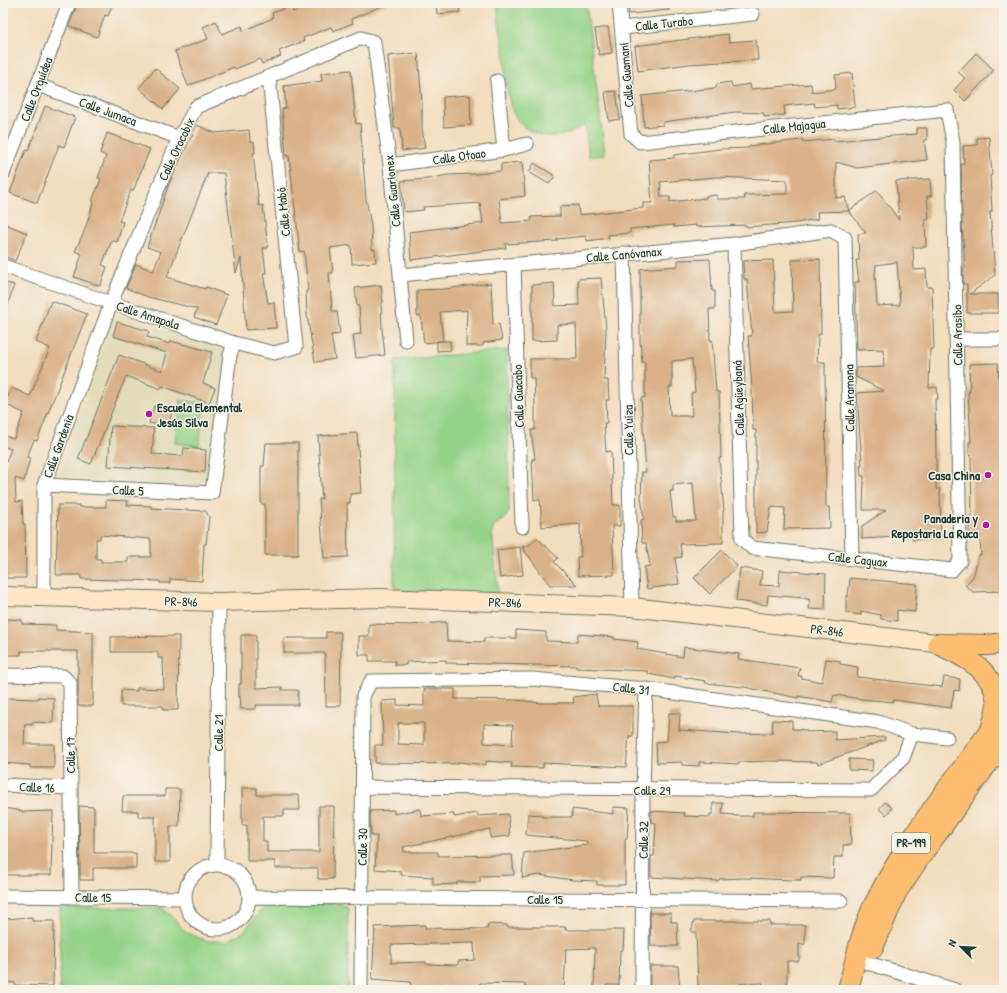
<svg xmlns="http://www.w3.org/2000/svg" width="1007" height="993" viewBox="0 0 1007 993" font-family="'Patrick Hand',sans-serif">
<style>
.built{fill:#e2dcba}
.green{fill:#95d389;stroke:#5a885e}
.building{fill:#dab289;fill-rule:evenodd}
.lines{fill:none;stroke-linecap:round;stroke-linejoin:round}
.street-casing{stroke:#697565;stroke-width:15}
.secondary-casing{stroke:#697565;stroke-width:20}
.primary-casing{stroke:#697565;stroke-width:22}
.street{stroke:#fff;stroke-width:13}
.secondary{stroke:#fee5c5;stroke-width:18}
.primary{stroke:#fcbd6f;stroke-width:20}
.poi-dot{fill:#b5179e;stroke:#f7f3e8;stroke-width:1.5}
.labels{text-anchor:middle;stroke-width:3;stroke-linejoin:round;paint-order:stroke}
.shield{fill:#f7f3e8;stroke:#60746a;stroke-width:1}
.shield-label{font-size:12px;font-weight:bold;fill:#1f3d34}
.street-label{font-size:13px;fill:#1f3d34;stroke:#f7f3e8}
.poi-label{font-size:13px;font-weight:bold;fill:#1f3d34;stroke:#f7f3e8;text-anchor:end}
</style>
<rect width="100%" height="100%" fill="#f7f3e8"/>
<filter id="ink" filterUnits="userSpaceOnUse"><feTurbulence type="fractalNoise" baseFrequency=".025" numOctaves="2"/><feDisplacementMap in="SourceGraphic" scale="8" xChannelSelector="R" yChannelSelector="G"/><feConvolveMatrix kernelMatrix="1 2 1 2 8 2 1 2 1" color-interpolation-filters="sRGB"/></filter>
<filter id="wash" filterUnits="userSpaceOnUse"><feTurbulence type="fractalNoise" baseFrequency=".012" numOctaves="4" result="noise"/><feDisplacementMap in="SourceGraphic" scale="16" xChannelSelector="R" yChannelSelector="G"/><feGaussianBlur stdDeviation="0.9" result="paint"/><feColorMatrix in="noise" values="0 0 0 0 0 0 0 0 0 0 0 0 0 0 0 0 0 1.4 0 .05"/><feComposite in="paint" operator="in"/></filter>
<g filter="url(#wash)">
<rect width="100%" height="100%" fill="#f3ddbf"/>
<path class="built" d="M114 314 226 349 210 488 59 478Z"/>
<path class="green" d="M498 3H586L605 155 589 157 585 125C559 143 523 141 511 107 506 90 506 70 504 52 502 37 497 19 498 3Z
M507 350 509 512 504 520 496 524 492 531 498 593 402 591 395 587 394 581 395 360Z
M180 400 204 403 199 446 175 443Z
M340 903 348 909V990H60V908H161L171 915 185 932 207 941H227L243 932 263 908Z"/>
<g id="blocks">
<path class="building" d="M78 3H113L108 16 105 15 97 37 69 26Z
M315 3H389L351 19 353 23 333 31 331 27 303 38 304 41 279 51 281 56 262 64 260 59 235 69 234 67 188 86 175 51 208 39 203 27 216 21 222 34 242 26 243 31 273 18 272 13 291 6 293 12Z
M436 3H459L460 12 437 14Z
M628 3H668L669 10 629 14Z
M608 27 612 53 599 55 595 29Z
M728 34 729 42 756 40 758 60 689 64 638 71 635 46Z
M418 53 422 103V128L425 148 402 151 400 128H394L388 56Z
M976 53 994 70 965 101 954 90 965 78 958 72Z
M155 68 180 89 163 109 139 88Z
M351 70 356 124 360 123 366 199 371 225 372 250 375 249 376 262 352 264 351 245 330 248 333 273H329L332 311H337L340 334 331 335 335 359 315 362 307 315 306 291 308 290 304 251 300 252 289 156H286L282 109 286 108 284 86 322 81 321 73Z
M852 73 855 107 837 109V105L815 107 814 103 784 106 785 115 764 117V113L735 112 663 122V125L644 127 642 96 716 88 717 84 731 82 732 87 750 84 751 89 811 84 812 92 836 89 835 75Z
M616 91 620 119 609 121 605 92Z
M470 95 471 125 444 127 443 97Z
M45 106 75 117 64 147 59 145 37 203 10 193 26 150 28 151Z
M197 125 215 133 249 130 250 142H254L255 153H253L259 206 263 205 268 248H263L266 273H263L268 303 274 302 276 328 246 330 241 258 236 273 224 173H208L167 277 205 289 206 287 227 295 216 325 194 317 197 309 148 297 126 288 136 264 153 271 161 252 147 247 169 184Z
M917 128H927V140H924L927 160 857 168 836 162V198L845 197 849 211 817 212 818 219 796 223 747 227 746 225 696 227V225L674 227V225L630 229V233L608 235 609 238 587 241 586 236 557 239V241L505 244 506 248 411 260 409 232 483 223 480 203 423 207 424 210 404 212 401 181 427 179 447 175 476 174 501 171V164L522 162 525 196 499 199 502 223 532 221 531 217 560 216V206L578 205 579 215 643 208V203H652L649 160 674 158V155L720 149 749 148V146L791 141 803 140V142L834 139V141L917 134ZM716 177 787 180V194L744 195 745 199H717V195L706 196V198L670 202V197H661L660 182Z
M107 133 150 149 133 191 131 190 119 221 123 222 117 242 112 240 102 265 107 267 100 286 74 277 82 254 75 251 84 232 94 201H92L101 179 98 178 106 156 100 153Z
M989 137 992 175 990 176 992 212H990L995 275 970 294H998V313H967V284H963V268H965L962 224 961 164H964L963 146 977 145V138Z
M534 163 555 176 549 184 529 172Z
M930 179 931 196H927L929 219H925L926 247H913L914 270 926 269 927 287H932L934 349H930L929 388 937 387 938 399H935L936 458V489H940L941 539 912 540V536L862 539V526L886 510H863L864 476H861L860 466H862L857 393 884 391 856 377V368L884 367 883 349 857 350 855 282H859L856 260H859L858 234 866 233 849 211 877 190 899 220 896 181ZM897 262 900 305 877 306 875 274 876 265Z
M3 223 27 233 15 261 3 256Z
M710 259 712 291H715V309H709L710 340H712L716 392H719L721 458H719L724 511H723V543L680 544 682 557 675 558 679 584 647 589 644 567 650 566 646 543H642L641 520 644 519 641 497 642 472H646L642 414 641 398 645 397V362H642L640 341V269L678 266V260ZM692 359 695 392 691 393 692 416H670L669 387H672V361ZM693 483 696 521H676V517H673L670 491H673V485Z
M820 259 821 334 818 335 817 362H825L826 507H829L830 528 784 529 785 508 771 507 767 532 756 533V430H753L752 389 748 336H752L747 279H744L743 261 773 260 775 312 793 311 792 260Z
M601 278 606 329 604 380H608L609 400H606L607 423H604L606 452 611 451 613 505H620V526H612L614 575 578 576 577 557H581L580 524 542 527 540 500H534L532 459H535L531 430H535V408L534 378H530V359H577L576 324 557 325V340L532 341V285L554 283 555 306 579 305 578 279Z
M3 282 14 285 5 314H3Z
M491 283 493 325 499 324 502 340 483 343V346H466L467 310 440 312 443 341 424 343 421 316H417V290L445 289Z
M381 285 383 303 381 304 382 329 385 355 356 358 353 335 361 334 359 306H357L355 288Z
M51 301 87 314 37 441 34 440 27 457 30 458 24 481 15 478 16 502 22 501 23 524H25L26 578H6L3 470 11 449 3 446V435L14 439 24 413 4 404 12 388 30 396 50 348 36 342Z
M117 322 149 331 147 337 170 344 171 341 212 352 203 383 215 388 209 403 162 386 161 389 126 376 91 464 78 459 119 355 162 371 167 353 113 336Z
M437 341H450L451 350 437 351Z
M998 363 999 385 1004 384V591L973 592 965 585 973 577 979 555H981L980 536H969V516H972L971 455H969V442H971L968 392H970L969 364Z
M154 406 172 412 168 427 149 423Z
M111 426 154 428 152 454 183 456 184 448 206 450 205 472 108 466Z
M357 433 361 493 350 494V503H347L348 557 324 558 319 499H322L318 436Z
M266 443H298V555H265V504H261V466H264Z
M106 500 128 501 127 505 151 506V508L206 511 209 517 206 544H204L202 581 170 579V583H160V581L81 579V575H56L58 505H79V507H106ZM100 535 151 539V557H128V562H101V559H96V539H100Z
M537 538 558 558 554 562 577 585H550L522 547 528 546Z
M520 547 523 575 500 578 497 550Z
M722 550 737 566 710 594 694 578Z
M740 568 762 571 760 585 779 586 780 570 826 574 825 610 809 609 810 600 804 598 768 595 767 605 736 601Z
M850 578 917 584 915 612 897 610V621L881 619V615L861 611V615L846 613V596L848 597Z
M6 619 22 620V624L56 625V630L93 632V706H78V651H21V655H5L3 654V622H6Z
M446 622 447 641 484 642V638H516V630L546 632V641L577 642 578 634 614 637V639L638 642 637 649 683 657 684 647 739 654 738 659 800 668 798 676H802L801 678 822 682 826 659 840 661V664L858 667 857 677 942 687 944 677 960 679 959 691 954 690 951 708 894 700 893 702 862 699 834 695 832 702 798 696V698L744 687 705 683 706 681 675 676V679L648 674V671L576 668V666L446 663V660L406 662V665H395V661H369V655H359V636H369V624L411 625Z
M326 632H341L340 706H326L325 653H284V638H326Z
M241 635H256V688L282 687V690H298V705H256V709H241L240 696 239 697V684H241Z
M179 636 178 710H163V706H121V690L137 691V688L164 689 163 658H158V652H111V637Z
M424 689H455V699L517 700 541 703H574L573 697 596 694 598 706H633V736H629L626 767 543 763V768L511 767 512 763 486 761V765L458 762V764L375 763V745H383L382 701 397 700V705L424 706ZM398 723H424V745L398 744ZM484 724 513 725 512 745 484 743Z
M38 697 54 698 53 723 32 722V725L25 724 24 744H54V768H30V765L3 763V698L38 699Z
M669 713H680L679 730 739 734 772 733 773 720 792 721V729L806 730V732L835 731V740L885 737V740L818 764 817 762 770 761 739 762V764L699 762V766L682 765V762L657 763 656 742 667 741Z
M849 759 873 760 872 771 849 770Z
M242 788H257V795H299L300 810H284V816H263V841H267V852H319V806H334L333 879H318V868H275V861H247V825H242Z
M165 789H180L179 826H170V862H155V817H138V811H122L123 796H165Z
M885 802 892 808 886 815 879 809Z
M713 803H723L722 814 734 815V816H753V812L850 813 851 845H843V857H834L833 878 801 877V880H792L744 878 719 879 718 881 651 877V856H654L656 823 651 822V811L685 813 684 816 710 817V814H713Z
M79 806 94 807V853H136V868H93V880H80Z
M613 807 629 808 627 839H625V885H597V881L573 880 539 875 522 878 524 853 587 845V841L526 835 528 814 542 815V817H572V809L613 814Z
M3 808 23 811 22 812 53 811 51 875H3Z
M420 809 421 816 454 814V817L477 813 478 816 508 814 510 836 490 838V829L403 847 404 852H438V856L512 855 514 875 480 876V882H457V884L433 885V877L401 875V871L375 869 377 836H371L370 811 394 810V814Z
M650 913H671V922H677L678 946H651Z
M32 917V921H54L53 986 15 985V983L3 982V919Z
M694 921H770V925H805V944H799V961H787V987H779V990H764L763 983 739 984V990L698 987 696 932H691Z
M488 924 507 925V927H566L565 930H624L623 950H620L619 985H606V990H594L595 948 566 949 564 990 525 989V984L480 983V988L440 986V990H412L410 982 372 979 375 927 425 925V928L487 929ZM474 943 475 960 458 961V965L426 964V962L391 963V945Z
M650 966H678L680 990H650Z"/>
</g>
</g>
<g filter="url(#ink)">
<use href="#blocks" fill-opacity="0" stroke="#697565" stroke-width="1"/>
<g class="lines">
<g class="street-casing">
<path id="street" d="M619 3 631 134 640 142 947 110 953 142 960 561 952 570 752 548 742 539 734 244
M622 28 753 14
M497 81 504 150
M38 85 179 138
M390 165 504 150 527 144
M3 174 69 3
M624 253 632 607
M514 264 522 527
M3 266 111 303 234 343 274 353 296 347 269 77
M400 275 734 244 831 230 845 238 852 558
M957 339H1004
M44 485 212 493 230 355 234 343
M44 596V485L111 303 179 138 196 107 361 38 374 42 390 165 406 341
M3 675 63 676 70 683 72 897
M993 754 1004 763
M3 785 70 788
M363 787 871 790 903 758 912 734
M217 864 219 602
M185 897a32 32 0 1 1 64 0a32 32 0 1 1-64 0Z
M3 896 184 898
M249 897 841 901
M855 959 955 990
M361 990 363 696 371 681 532 679 646 689 878 722 912 734 947 738
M642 990 643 790 646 689"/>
</g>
<g class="secondary-casing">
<path id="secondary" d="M3 596 219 602 380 598 632 607 952 645"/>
</g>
<g class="primary-casing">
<path id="primary" d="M938 644C964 657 994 669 997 702 997 709 994 719 992 726
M942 644 988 645 1004 643
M873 948 896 893 922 854 1004 741
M848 990C855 961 862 929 875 903 909 834 960 774 1004 711"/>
</g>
<use href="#street" class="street"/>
<use href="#secondary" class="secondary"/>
<use href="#primary" class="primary"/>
</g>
</g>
<g class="poi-dot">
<circle cx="149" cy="414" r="4"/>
<circle cx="988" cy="475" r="4"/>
<circle cx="986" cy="525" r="4"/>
</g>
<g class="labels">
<rect class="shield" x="892" y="833" width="38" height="20" rx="3"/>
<g class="shield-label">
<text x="911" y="847">PR-199</text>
</g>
<g class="street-label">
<text transform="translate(664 23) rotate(-6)" y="5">Calle Turabo</text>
<text transform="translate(626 75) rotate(-95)" y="5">Calle Guamaní</text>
<text transform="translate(36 89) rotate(-69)" y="5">Calle Orquídea</text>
<text transform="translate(108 111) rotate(20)" y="5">Calle Jumaca</text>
<text transform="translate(794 126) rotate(-6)" y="5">Calle Majagua</text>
<text transform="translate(176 149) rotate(-65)" y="5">Calle Orocobix</text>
<text transform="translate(459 156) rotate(-8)" y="5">Calle Otoao</text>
<text transform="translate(392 191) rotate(-96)" y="5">Calle Guarionex</text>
<text transform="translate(283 212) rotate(-96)" y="5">Calle Mabó</text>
<text transform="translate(624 254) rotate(-5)" y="5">Calle Canóvanax</text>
<text transform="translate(148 315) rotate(18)" y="5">Calle Amapola</text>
<text transform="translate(957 335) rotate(-91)" y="5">Calle Arasibo</text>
<text transform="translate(518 396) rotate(-92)" y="5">Calle Guacabo</text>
<text transform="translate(738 398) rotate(-92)" y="5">Calle Agüeybaná</text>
<text transform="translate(849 398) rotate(-91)" y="5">Calle Aramona</text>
<text transform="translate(628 430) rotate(-91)" y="5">Calle Yuiza</text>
<text transform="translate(58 446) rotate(-70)" y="5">Calle Gardenia</text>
<text transform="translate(128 490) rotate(3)" y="5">Calle 5</text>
<text transform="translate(858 559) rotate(6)" y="5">Calle Caguax</text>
<text transform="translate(181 601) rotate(2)" y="5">PR-846</text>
<text transform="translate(505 602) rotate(2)" y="5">PR-846</text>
<text transform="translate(827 630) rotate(7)" y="5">PR-846</text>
<text transform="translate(631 688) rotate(6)" y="5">Calle 31</text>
<text transform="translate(218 733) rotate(-90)" y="5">Calle 21</text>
<text transform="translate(70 755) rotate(-90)" y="5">Calle 17</text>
<text transform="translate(37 787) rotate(2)" y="5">Calle 16</text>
<text x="652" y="795">Calle 29</text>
<text transform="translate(643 840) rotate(-89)" y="5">Calle 32</text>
<text transform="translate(362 847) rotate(-89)" y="5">Calle 30</text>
<text transform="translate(93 897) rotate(1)" y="5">Calle 15</text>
<text x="545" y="904">Calle 15</text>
</g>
<g class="poi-label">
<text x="157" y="412" text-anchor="start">Escuela Elemental<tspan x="157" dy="15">Jesús Silva</tspan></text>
<text x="980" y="480">Casa China</text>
<text x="978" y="523">Panaderia y<tspan x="978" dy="15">Repostaria La Ruca</tspan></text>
</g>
</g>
<rect width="1007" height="993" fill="none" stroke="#f7f3e8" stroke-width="16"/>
<g transform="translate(961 947) rotate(294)" stroke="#f7f3e8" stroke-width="3" paint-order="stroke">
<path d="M0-3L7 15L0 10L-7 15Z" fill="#1f3d34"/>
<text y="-6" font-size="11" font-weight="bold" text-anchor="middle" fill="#1f3d34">N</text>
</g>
</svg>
